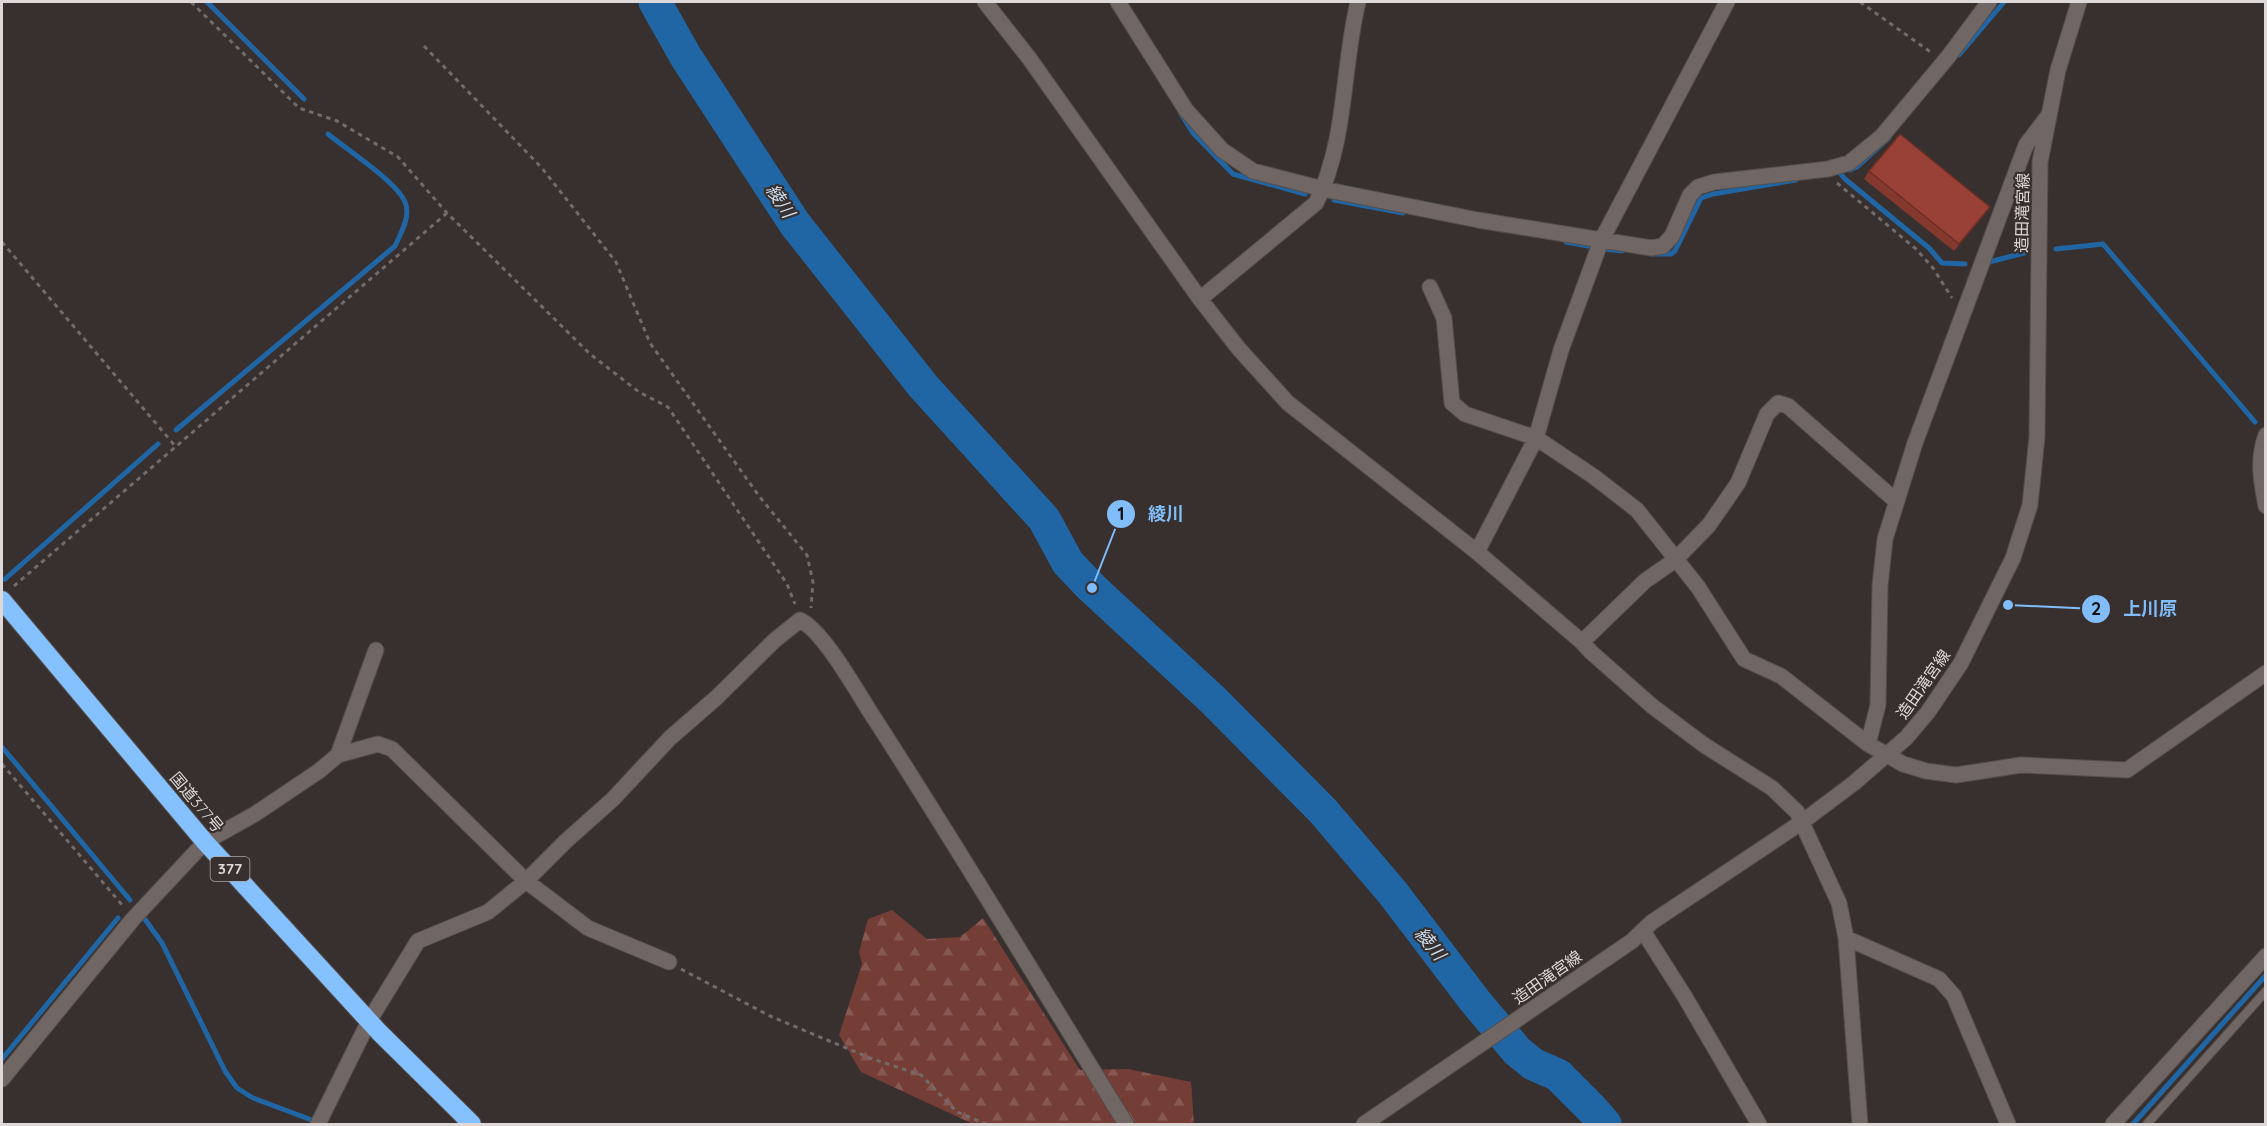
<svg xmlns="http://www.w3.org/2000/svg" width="2267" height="1126" viewBox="0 0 2267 1126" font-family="Quicksand,'Noto Sans JP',sans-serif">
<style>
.forest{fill:url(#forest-firs)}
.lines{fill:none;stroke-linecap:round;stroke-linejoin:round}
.stream{stroke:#2066a5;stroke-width:5}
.river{stroke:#2066a5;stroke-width:33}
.lane-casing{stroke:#544e4c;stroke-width:10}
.street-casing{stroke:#544e4c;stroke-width:17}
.secondary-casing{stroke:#544e4c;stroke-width:17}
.highway-casing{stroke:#544e4c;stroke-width:20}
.path{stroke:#726b69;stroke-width:3;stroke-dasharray:4.5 4.5;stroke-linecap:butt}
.lane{stroke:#706765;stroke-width:8}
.street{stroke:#706765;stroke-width:15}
.secondary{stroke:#706765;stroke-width:15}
.highway{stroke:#84c1fe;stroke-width:18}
.wall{fill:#84382e}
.building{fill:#994136;stroke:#6b2e26;stroke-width:1.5}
.labels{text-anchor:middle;stroke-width:4.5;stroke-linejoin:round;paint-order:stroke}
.shield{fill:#38302e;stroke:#aca6a5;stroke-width:1.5}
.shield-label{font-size:15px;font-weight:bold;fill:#ded9d8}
.street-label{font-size:16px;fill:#ded9d8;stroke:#38302e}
.water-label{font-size:18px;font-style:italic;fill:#cdddef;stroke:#38302e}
.leader{fill:none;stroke:#80bdfa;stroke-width:2}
.callout-dot{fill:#80bdfa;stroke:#38302e;stroke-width:2}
.mark-label{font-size:18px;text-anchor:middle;font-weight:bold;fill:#111}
.callout-label{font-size:18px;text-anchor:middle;font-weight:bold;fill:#80bdfa;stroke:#38302e;stroke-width:4.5;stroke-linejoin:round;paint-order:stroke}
</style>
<defs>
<pattern id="forest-firs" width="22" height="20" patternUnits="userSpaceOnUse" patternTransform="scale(1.5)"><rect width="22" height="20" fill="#743d36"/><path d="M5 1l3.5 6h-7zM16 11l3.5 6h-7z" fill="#875852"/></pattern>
</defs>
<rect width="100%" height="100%" fill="#38302e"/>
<path class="forest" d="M892 910 927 939 960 937 983 918 1080 1070 1128 1069 1191 1082 1194 1124H973L861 1072 839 1035 862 964 859 952 868 919Z"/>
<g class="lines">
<path class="stream" d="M207 2 304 99
M1959 55 2004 2
M1181 114 1193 133 1233 174 1305 194
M1850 170 1857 167 1889 138
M1840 173 1845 179 1929 248 1942 263 1965 264
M1334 200 1403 213
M1566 242 1588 246
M1605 249 1622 251
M2056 249 2103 244 2255 422
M1652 254H1671L1675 251 1701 198 1713 194 1796 180
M1989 262 2024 253
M176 430 395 246C401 233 411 216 405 202 397 182 346 149 328 134
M5 579 158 444
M2 747 130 900
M144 918 162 943 225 1071 237 1088 253 1098 317 1122
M2 1059 118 918
M2133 1124 2266 975"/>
<path class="river" d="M655 2 686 57 795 224 923 386 1044 519 1068 563 1092 588 1213 700 1323 811 1392 892 1475 1001 1517 1051 1533 1064 1558 1075 1592 1109 1605 1124"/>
<g class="lane-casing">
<path id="lane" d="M2147 1124 2266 991"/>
</g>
<g class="street-casing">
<path id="street" d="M985 2 1029 58 1200 299 1239 349 1288 403 1477 552 1582 642 1591 652 1652 706 1704 745 1772 788 1797 812 1839 903 1846 938 1860 1124
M1118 2 1186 110 1222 150 1253 171 1323 189 1478 220 1651 248 1663 246 1672 236 1690 195 1698 187 1714 182 1828 169 1849 163 1882 136 1948 57 1989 2
M2048 116 2026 145 1915 443 1885 539 1880 586 1878 705 1868 744 1903 764 1926 771 1956 775 2021 765 2127 770 2266 673
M1430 287 1444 318 1452 403 1465 414 1536 438 1593 476 1637 510 1698 587 1744 659 1781 676 1868 744
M1200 299 1316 203C1347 141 1342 68 1358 2
M2266 435C2257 459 2261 482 2266 506
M1477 552 1536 438 1561 350 1601 241 1727 2
M1582 642 1645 581 1675 560 1709 525 1738 483 1767 414 1778 403 1788 406 1896 501
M338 755 376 650
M1643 931 1685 997 1759 1124
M1846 938 1939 979 1954 996 2008 1124
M2 1079 133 919 205 842 255 814 319 771 338 755 378 744 392 749 526 881 588 928 669 962
M318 1124 369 1021 418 941 488 912 526 881 566 841 613 799 670 738 716 698 775 640 800 620C825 632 859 696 876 721 962 854 1043 990 1126 1124
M2113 1124 2266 956"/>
</g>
<g class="secondary-casing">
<path id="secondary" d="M1364 1124 1632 941 1652 922 1802 822 1854 783 1906 738 1928 712 1961 663 2013 558 2030 505 2037 437 2040 162 2058 70 2079 2"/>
</g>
<g class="highway-casing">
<path id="highway" d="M2 600 205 842 379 1032 472 1124"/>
</g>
<path class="path" d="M191 2 299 108 337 121 398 157 447 213 590 354 639 392 668 407 787 584 795 604
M1860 2 1932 53
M424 46 541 167 616 262 650 343 759 496 807 555 813 582 811 608
M1837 183 1916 249 1933 268 1952 298
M2 242 176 447
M14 586 447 213
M2 764 123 906
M681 969 770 1016 870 1058 921 1075 957 1112 986 1124"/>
<use href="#lane" class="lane"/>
<use href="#street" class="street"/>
<use href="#secondary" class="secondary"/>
<use href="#highway" class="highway"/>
</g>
<path class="wall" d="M1869 171 1985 214 1954 251 1864 179Z"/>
<path class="building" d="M1900 134 1990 207 1959 244 1869 171Z"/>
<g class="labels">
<rect class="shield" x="210.5" y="857" width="39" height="24" rx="4.5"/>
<g class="shield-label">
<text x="230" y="874">377</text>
</g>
<g class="street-label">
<text transform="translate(2022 213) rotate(-89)" y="6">造田滝宮線</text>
<text transform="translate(1923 684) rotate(-55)" y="6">造田滝宮線</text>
<text transform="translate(197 802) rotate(50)" y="6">国道377号</text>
<text transform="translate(1547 977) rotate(-35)" y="6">造田滝宮線</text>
</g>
<g class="water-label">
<text transform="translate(780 201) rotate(57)" y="6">綾川</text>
<text transform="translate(1430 944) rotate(51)" y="6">綾川</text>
</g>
</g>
<path class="leader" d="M1092 588L1121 514M2008 605L2096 609"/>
<g class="callout-dot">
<circle cx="1092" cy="588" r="6"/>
<circle cx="2008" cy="605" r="6"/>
<circle cx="1121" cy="514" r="15"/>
<circle cx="2096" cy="609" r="15"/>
</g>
<g class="mark-label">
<text x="1121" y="520">1</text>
<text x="2096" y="615">2</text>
</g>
<g class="callout-label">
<text x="1166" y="520">綾川</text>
<text x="2150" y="615">上川原</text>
</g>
<rect width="2267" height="1126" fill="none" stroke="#ded9d8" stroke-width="6"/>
</svg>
